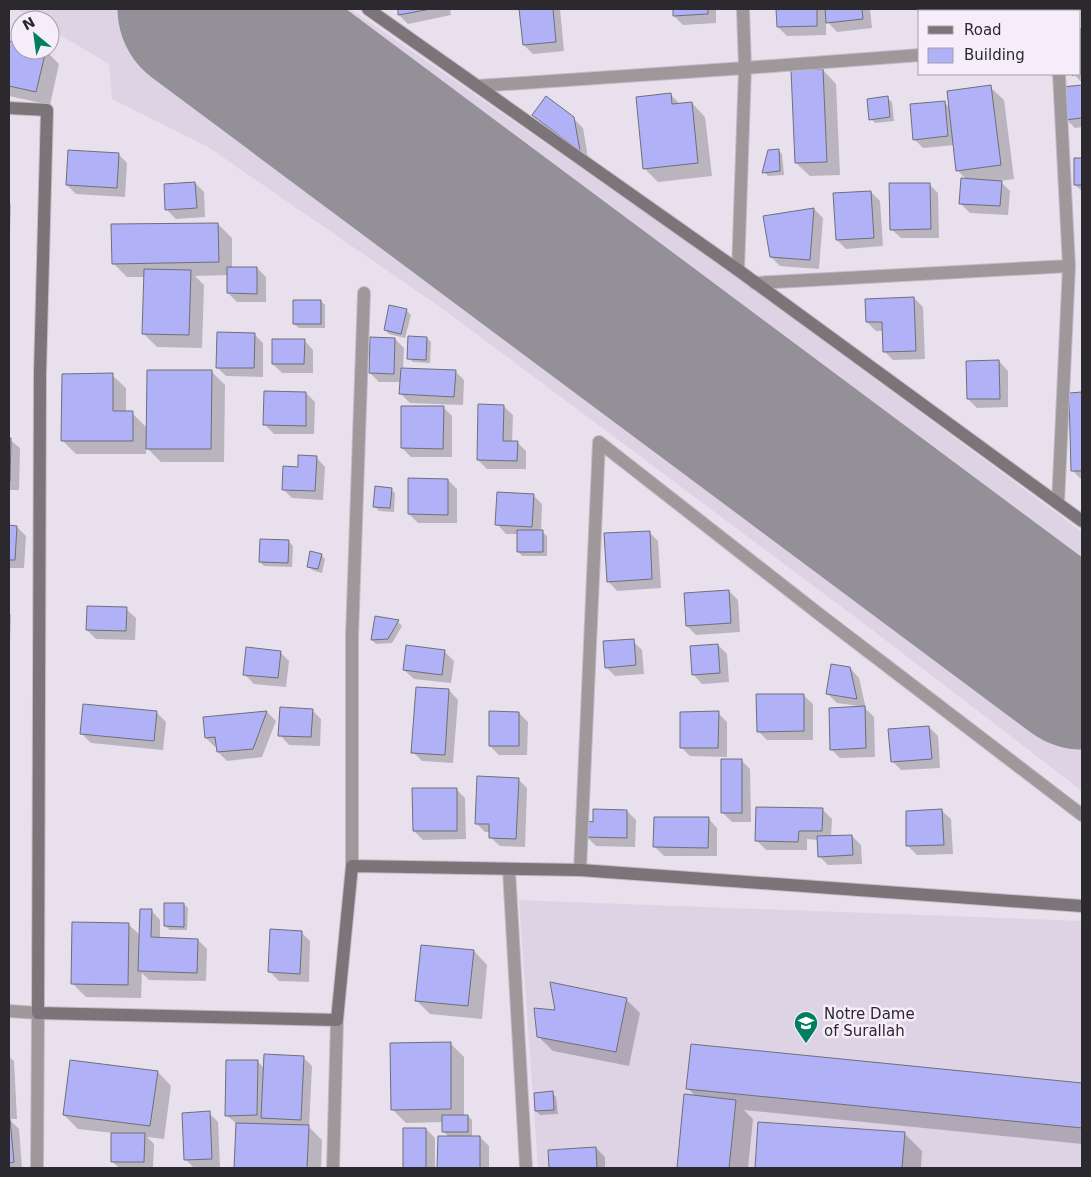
<svg xmlns="http://www.w3.org/2000/svg" width="1091" height="1177" viewBox="0 0 1091 1177" font-family="'DejaVu Sans',sans-serif">
<style>
.built{fill:#ded3e5}
.shadow{fill:#0003}
.lines{fill:none;stroke-linecap:round;stroke-linejoin:round}
.runway{stroke:#949098;stroke-width:171}
.building{fill:#b0b1f6;stroke:#6e6f7a}
.street-casing{stroke:#c2bcc7;stroke-width:14}
.secondary-casing{stroke:#c2bcc7;stroke-width:14}
.street{stroke:#9e989b;stroke-width:12}
.secondary{stroke:#7b7478;stroke-width:12}
.labels{text-anchor:middle;stroke-width:5;stroke-linejoin:round;paint-order:stroke}
.poi-label{font-size:15px;fill:#2c292e;stroke:#f5eefa;text-anchor:start}
</style>
<rect width="100%" height="100%" fill="#e8e1ed"/>
<path class="built" d="M16 9H351L714 260 1082 532V791L871 629 443 309 208 147 112 99 109 64 50 29V20H35Z
M519 900 1082 921V1168H538Z"/>
<path class="shadow" d="M399 9H450L451 15 408 24 399 15Z
M521 9H560L564 51 533 54 524 45Z
M674 9H716V23L683 25 674 16Z
M778 9H870L872 28 837 32 826 20V35L787 36 778 27Z
M975 9H1001V11H976Z
M1080 30H1082V83L1074 74H1080Z
M9 42 20 45V50H45L59 64 50 105 9 96Z
M823 70 836 84 840 175 810 176 796 163Z
M1082 86V127L1075 128 1066 119 1063 88Z
M990 87 1004 100 1014 179 1000 181 1010 191 1008 215 970 213 961 204 967 180 958 171 955 145 923 148 914 139 944 102 950 108Z
M671 95 680 104 692 103 705 117 712 176 658 182 644 168Z
M887 98 892 102 894 121 875 123 871 119Z
M534 115 573 118 583 128 588 158 543 124Z
M778 150 782 154 784 175 768 176 764 172Z
M118 154 127 163 125 197 76 194 67 185Z
M1075 159H1082V191L1075 185Z
M195 183 204 192 205 217 176 219 167 210Z
M929 184 938 193 939 238H901L891 229Z
M871 192 880 201 883 246 846 249 837 240Z
M9 203 11 205 9 259Z
M814 209 823 218 819 269 780 266 771 257 765 217Z
M218 224 232 238V268H257L266 277V302H237L228 293V275L195 276 204 285 202 348 157 347 143 333 145 277H127L113 263Z
M914 298 923 307 925 359 893 360 884 351V331H876L867 322Z
M321 301 325 305V328H299L294 324Z
M406 310 411 315 405 338 389 334 385 330Z
M254 334 263 343V377L226 376 217 367Z
M427 338 431 342 430 363 413 362 408 358Z
M395 339 404 348 403 369 455 371 464 380 463 405 410 403 401 394V382H379L370 373Z
M304 340 313 350V373H282L273 364Z
M999 361 1008 371V407L977 408 968 399Z
M211 371 225 385 224 462H161L146 447V454H76L62 440 112 375 126 388V413H132L147 428Z
M306 393 315 402 314 434H274L265 425Z
M1082 393V480L1073 471 1070 394Z
M503 406 513 415 512 442H517L526 451V469H487L478 460Z
M443 407 452 416V457H411L402 448Z
M9 439 20 448 19 490H9Z
M316 457 325 467 323 500 292 498 283 489 299 468Z
M448 480 457 489V523H418L409 514Z
M391 489 395 493 394 512 379 511 374 506Z
M533 495 542 504 541 531 547 536V556H522L518 551V534H506L497 524Z
M9 527H17L26 536 24 568H9Z
M649 532 658 541 661 588 617 591 608 581Z
M288 541 293 546 292 567 264 566 260 562Z
M321 555 325 559 322 573 312 570 308 566Z
M729 591 738 600 740 632 696 635 687 626Z
M126 609 136 618 135 640 96 639 87 630Z
M9 613 11 615 9 666Z
M398 622 402 626 392 643 376 644 372 640Z
M633 641 642 650 644 674 615 676 606 667Z
M718 645 727 654 729 682 702 684 693 674Z
M407 647 445 652 454 661 451 683 414 679 404 670Z
M280 652 289 661 286 687 254 684 244 674Z
M850 668 859 678 866 709 874 717 875 757 840 758 831 749 859 708V706L837 703 828 694Z
M449 690 458 700 453 763 422 761 413 752Z
M803 695 813 704V740H767L758 731Z
M312 710 321 719 320 746 289 745 280 735Z
M267 712 276 721 262 757 227 761 218 752 217 747H215L206 738 204 718Z
M157 713 166 722 163 750 91 743 82 734Z
M519 713 528 722 527 755H499L490 746Z
M718 713 727 722V757L690 756 681 747Z
M929 727 938 736 940 768 901 770 892 761Z
M741 760 750 769 751 822H732L723 813Z
M518 779 527 788 525 847 500 846 490 837 491 832H485L476 823Z
M456 789 465 798 466 839 423 840 414 831Z
M823 810 832 819 831 837 852 836 861 845 862 864 828 865 819 856 818 840 807 839V850H766L757 841Z
M941 810 951 819 953 854 917 855 908 846Z
M627 811 636 820 635 847 596 846 587 837 594 823Z
M708 818 717 828V856H664L654 846Z
M183 904 188 908 187 930H170L165 926Z
M151 910 160 920V939L198 940 207 949 206 981 149 980 142 973 141 998 86 997 72 983 129 925 141 936Z
M301 932 310 941 309 982 279 981 270 972Z
M474 951 487 965 482 1019 430 1014 416 1000Z
M626 999 640 1013 629 1066 553 1051 539 1037 557 1012Z
M450 1043 464 1057V1116H468L472 1120V1137H480L489 1146V1168H439V1137H449L444 1132V1122L406 1123 392 1109Z
M692 1046 1082 1085V1144L744 1110 753 1119 748 1168H678L685 1096 696 1097 688 1088Z
M9 1057 14 1061 17 1119H9L19 1129 22 1168H9Z
M303 1057 312 1066 309 1127 322 1140 321 1168H236L237 1124 226 1115 257 1061 264 1068Z
M158 1072 171 1086 164 1139 147 1137 154 1144 153 1168H119L112 1161 113 1133 78 1129 64 1115Z
M552 1093 556 1097 558 1114 540 1115 536 1111 535 1094Z
M209 1113 218 1122 220 1167 194 1168 186 1160Z
M760 1124 904 1133 922 1151 921 1168H757Z
M404 1129H426L435 1138V1168H404Z
M596 1148 605 1157V1168H550L549 1151Z"/>
<g class="lines">
<path class="runway" d="M203 9 1082 664"/>
</g>
<path class="building" d="M398 9H431L398 15Z
M519 9H553L556 42 523 45Z
M673 9H708V14L673 16Z
M776 9H817V26L777 27Z
M825 9H862L863 19 826 23Z
M974 9H998V11H975Z
M1080 29H1082V74L1072 75 1080 74Z
M9 41 20 43V50H46L36 92 9 86Z
M823 69 827 162 795 163 791 70Z
M991 85 1001 165 956 171 947 91Z
M1082 85V118L1065 120 1062 87Z
M671 93 672 104 692 102 698 163 643 169 636 97Z
M546 96 574 117 580 151 532 115Z
M888 96 890 117 869 120 867 99Z
M945 101 948 136 913 140 910 104Z
M779 149 780 171 762 173 768 150Z
M68 150 119 153 117 188 66 185Z
M1074 158H1082V185H1074Z
M961 178 1002 181 1000 206 959 204Z
M195 182 197 208 165 210 164 184Z
M889 183H930L931 229 890 230Z
M871 191 874 238 836 240 833 193Z
M814 208 810 260 770 257 763 216Z
M218 223 219 262 112 264 111 224Z
M227 267H257V294L227 293Z
M144 269 191 270 189 335 142 334Z
M914 297 916 351 883 352 882 322H866L865 299Z
M293 300H321V324H293Z
M389 305 407 309 401 334 384 330Z
M217 332 255 333 254 368H216Z
M408 336 427 337 426 360 407 359Z
M370 337 395 338 394 374 369 373Z
M272 339H305L304 364H272Z
M999 360 1000 399H967L966 361Z
M401 368 456 370 454 397 399 394Z
M147 370H212L211 449H146Z
M113 373V411H133V441H61L62 374Z
M264 391 306 392V426L263 425Z
M1082 392V471H1071L1069 393Z
M478 404 504 405 503 441H518L517 461 477 460Z
M401 406H444L443 449 401 448Z
M9 438H11L10 481H9Z
M298 455 317 456 315 491 282 490 283 466 298 467Z
M408 478 448 479V515L408 514Z
M375 486 392 488 390 508 373 507Z
M497 492 534 494 532 527 495 525Z
M9 525 17 526 15 560H9Z
M517 530H543V552H517Z
M650 531 652 579 607 582 604 533Z
M260 539 289 540 288 563 259 562Z
M310 551 322 554 318 569 307 567Z
M729 590 731 623 686 626 684 593Z
M87 606 127 607 126 631 86 630Z
M375 616 399 620 388 639 371 640Z
M634 639 636 665 605 668 603 641Z
M718 644 720 673 692 675 690 646Z
M406 645 445 650 442 675 403 670Z
M246 647 281 651 278 678 243 675Z
M831 664 850 667 857 699 826 694Z
M416 687 449 689 445 755 411 753Z
M756 694H804V731L757 732Z
M83 704 157 711 154 741 80 734Z
M865 706 866 748 830 750 829 708Z
M280 707 313 709 311 737 278 736Z
M267 711 253 749 217 752 215 737 205 738 203 717Z
M489 711 519 712V746H489Z
M719 711 718 748H680V712Z
M929 726 932 759 891 762 888 729Z
M721 759H742V813H721Z
M477 776 519 778 516 839 489 838V824H475Z
M412 788H457V831H413Z
M756 807 823 808 822 831H799L798 842 755 841Z
M593 809 627 810V838L586 837V821L593 822Z
M942 809 944 845 906 846V811Z
M654 817H709L708 848 653 847Z
M852 835 853 855 818 857 817 836Z
M164 903H184V927L164 926Z
M140 909H152L151 937 198 939 197 973 138 971Z
M72 922 129 923 128 985 71 984Z
M270 929 302 931 300 974 268 972Z
M421 945 474 950 468 1006 415 1001Z
M550 982 627 998 616 1052 537 1037 534 1008 555 1010Z
M451 1042V1109L391 1110 390 1043Z
M691 1044 1082 1083V1128L686 1089Z
M264 1054 304 1056 301 1120 261 1118Z
M70 1060 158 1071 150 1126 63 1115Z
M226 1060H258L257 1115 225 1116Z
M553 1091 554 1110 535 1111 534 1093Z
M684 1094 736 1100 729 1168H677Z
M210 1111 212 1159 184 1160 182 1113Z
M442 1115H468V1132H442Z
M9 1119H10L14 1162 9 1163Z
M758 1122 905 1132 902 1168H755Z
M236 1123 309 1125 307 1168H234Z
M403 1128H426V1168H403Z
M111 1133H145L144 1162H111Z
M438 1136H480V1168H437Z
M596 1147 597 1168H549L548 1150Z"/>
<g class="lines">
<g class="street-casing">
<path id="street" d="M1054 9V11
M477 86 745 68 920 55
M738 270 745 68 743 9
M755 283 1069 266
M599 442 819 614 1082 815
M1058 503 1069 266 1059 74
M352 866V636L364 293
M509 870 526 1168
M580 870 599 442
M9 1011 38 1013 37 1168
M333 1168 337 1020"/>
</g>
<g class="secondary-casing">
<path id="secondary" d="M368 9 738 270 1082 521
M9 108 47 110 40 373 38 1013 337 1020 352 866 580 870 1082 906"/>
</g>
<use href="#street" class="street"/>
<use href="#secondary" class="secondary"/>
</g>
<defs>
<g id="university-pin" transform="scale(1.25)"><path d="M0 17L-7.5 6A9.5 9.5 0 1 1 7.5 6Z" fill="#007f5f" stroke="#f5eefa"/><path d="M0-5L7-2L0 1L-7-2ZM-4 1L0 2.5L4 1V4Q0 6-4 4Z" fill="#fff"/></g>
</defs>
<g fill-rule="evenodd">
<use href="#university-pin" x="806" y="1023"/>
</g>
<g class="labels">
<g class="poi-label">
<text x="824" y="1019">Notre Dame<tspan x="824" dy="17">of Surallah</tspan></text>
</g>
</g>
<rect width="1091" height="1177" fill="none" stroke="#2c292e" stroke-width="20"/>
<rect x="918" y="10" width="162" height="65" fill="#f5eefa" stroke="#a59fa8"/>
<rect x="928" y="26" width="25" height="8" fill="#7b7478" stroke="#a59fa8"/>
<text x="964" y="35" font-size="15" fill="#2c292e">Road</text>
<rect x="928" y="48" width="25" height="15" fill="#b0b1f6" stroke="#a59fa8"/>
<text x="964" y="60" font-size="15" fill="#2c292e">Building</text>
<g transform="translate(35 35) rotate(331)"><circle r="24" fill="#f5eefa" stroke="#a59fa8"/>
<path d="M0-4L9 19L0 12L-9 19Z" fill="#007f5f"/>
<text y="-8" font-size="14" font-weight="bold" text-anchor="middle" fill="#2c292e">N</text>
</g>
</svg>
